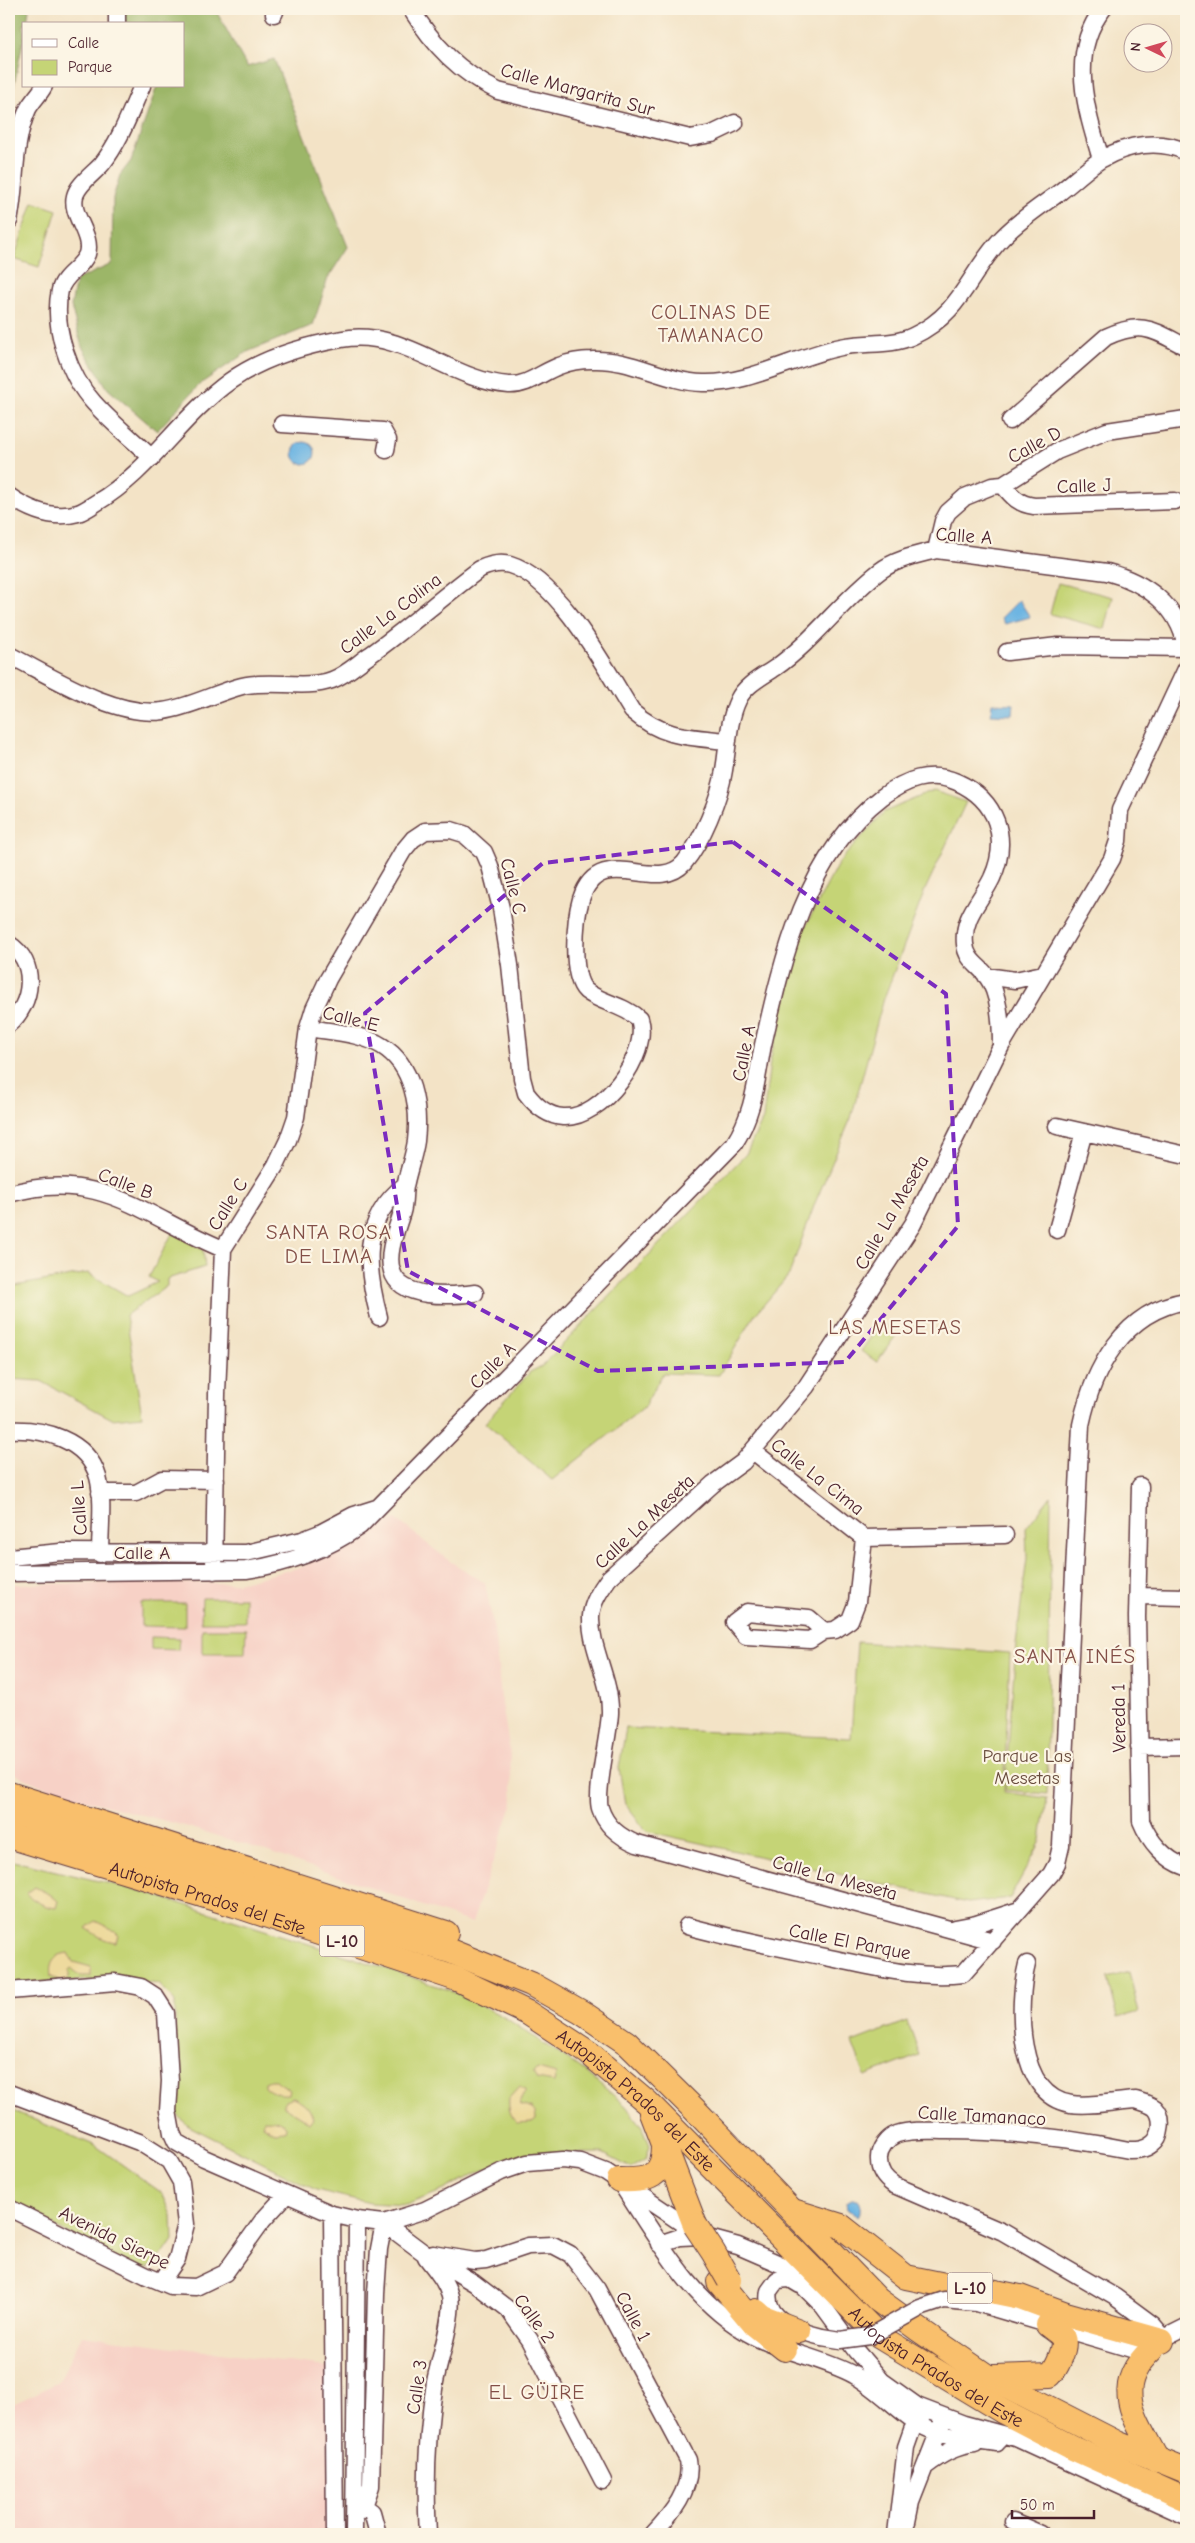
<svg xmlns="http://www.w3.org/2000/svg" width="1195" height="2543" viewBox="0 0 1195 2543" font-family="'Comic Neue',sans-serif">
<style>
.built{fill:#f7d1c6}
.green{fill:#c5d476;stroke:#887a50}
.forest{fill:#9cb667;stroke:#736a49}
.sand{fill:#eeda9e;stroke:#9c7c64}
.water{fill:#69b3e2;stroke:#5a6986}
.lines{fill:none;stroke-linecap:round;stroke-linejoin:round}
.minor-casing{stroke:#633c42;stroke-width:19}
.highway-casing{stroke:#633c42;stroke-width:26}
.minor{stroke:#fff;stroke-width:16}
.highway{stroke:#f9bf6c;stroke-width:24}
.minor-bridge-casing{stroke:#633c42;stroke-width:19;stroke-linecap:butt}
.highway-bridge-casing{stroke:#633c42;stroke-width:26;stroke-linecap:butt}
.minor-bridge{stroke:#fff;stroke-width:16}
.highway-bridge{stroke:#f9bf6c;stroke-width:24}
.marked{fill:none;stroke:#7b2cbf;stroke-width:4;stroke-dasharray:10 6;stroke-linejoin:round}
.labels{text-anchor:middle;stroke-width:4.5;stroke-linejoin:round;paint-order:stroke}
.shield{fill:#fcf5e5;stroke:#7f5f63;stroke-width:1}
.shield-label{font-size:18px;font-weight:bold;fill:#4a1f2b}
.street-label{font-size:19px;fill:#4a1f2b;stroke:#fcf5e5}
.park-label{font-size:19px;fill:#694c3e;stroke:#fcf5e5}
.neighbourhood-label{font-size:20px;letter-spacing:1px;fill:#834f47;stroke:#fcf5e5}
.quarter-label{font-size:21px;letter-spacing:1px;fill:#834f47;stroke:#fcf5e5}
</style>
<rect width="100%" height="100%" fill="#fcf5e5"/>
<filter id="ink" filterUnits="userSpaceOnUse"><feTurbulence type="fractalNoise" baseFrequency=".02" numOctaves="2"/><feDisplacementMap in="SourceGraphic" scale="10" xChannelSelector="R" yChannelSelector="G"/><feConvolveMatrix kernelMatrix="1 2 1 2 8 2 1 2 1" color-interpolation-filters="sRGB"/></filter>
<filter id="wash" filterUnits="userSpaceOnUse"><feTurbulence type="fractalNoise" baseFrequency=".0096" numOctaves="4" result="noise"/><feDisplacementMap in="SourceGraphic" scale="20" xChannelSelector="R" yChannelSelector="G"/><feGaussianBlur stdDeviation="1.12" result="paint"/><feColorMatrix in="noise" values="0 0 0 0 0 0 0 0 0 0 0 0 0 0 0 0 0 1.4 0 .05"/><feComposite in="paint" operator="in"/></filter>
<g filter="url(#wash)">
<rect width="100%" height="100%" fill="#f3e3c6"/>
<path class="built" d="M396 1519 448 1560 485 1583 494 1629 501 1698 509 1746 513 1802 472 1923 263 1850 185 1826 55 1792 9 1771V1584L238 1583 305 1566 361 1530Z
M82 2335 334 2368V2534H9V2406L58 2383Z"/>
<path class="green" d="M33 202 57 210 39 267 14 259Z
M1058 583 1113 597 1105 629 1050 614Z
M934 791 966 802 925 890 883 1001 851 1118 815 1203 789 1275 754 1316 719 1375 663 1373 644 1407 552 1480 485 1423 530 1372 542 1366 746 1154 763 1119 770 1062 782 1005 801 935 839 862 884 812Z
M173 1232 203 1250 205 1267 167 1279V1286L126 1315 142 1416 112 1419 41 1381 9 1379V1287L88 1273 128 1296 158 1282 149 1277Z
M881 1323 897 1334 877 1362 861 1351Z
M1051 1496 1047 1794 1005 1790 1016 1644 1027 1558 1026 1528Z
M202 1598H245V1622H201Z
M141 1603H185V1627L141 1626Z
M202 1629H246L245 1653H202Z
M151 1637 179 1638 178 1650 151 1649Z
M857 1642 1010 1653 1004 1792 1047 1798 1041 1841 1010 1898 968 1903 646 1831 625 1804 619 1768 626 1728 851 1738Z
M9 1860 141 1891 385 1968 460 1994 507 2019 586 2072 626 2106 643 2129 650 2145 646 2159 631 2168 602 2153 529 2154 478 2172 444 2190 406 2205 370 2203 316 2190 187 2125 177 2114 175 2002 159 1984 114 1979 9 1983Z
M1129 1972 1139 2012 1118 2018 1108 1978Z
M907 2021 920 2055 865 2076 852 2042Z
M9 2109 96 2146 162 2193 172 2215 173 2240 164 2253 141 2273 9 2202Z"/>
<path class="forest" d="M9 9H29L27 24H24V37L9 109Z
M121 9H215L247 67 274 59 348 247 328 278 313 325 247 352 200 384 157 431 108 389 82 347 71 306 76 280 112 264 113 198 120 175 131 161 157 86H184V24H130L118 18Z"/>
<path class="sand" d="M35 1887 51 1895 58 1901 56 1908C44 1907 35 1901 26 1894Z
M95 1921 112 1929 118 1935 116 1942C104 1941 95 1934 86 1928Z
M68 1953 73 1962 91 1967V1976H81L71 1968 69 1970V1977L64 1982 51 1977C49 1962 53 1955 68 1953Z
M538 2069 556 2074 554 2082 537 2079 533 2072Z
M270 2080H275L289 2089 288 2094C280 2095 270 2092 265 2087V2082Z
M519 2087 526 2090 520 2101 521 2105C530 2108 536 2108 536 2119L532 2122 518 2123C510 2116 508 2109 509 2098Z
M293 2097C304 2102 309 2106 313 2118L309 2122 283 2106 285 2100Z
M264 2120C273 2121 281 2118 286 2127L285 2131 274 2132 262 2125Z"/>
<path class="water" d="M293 453a11 11 0 1 1 22 0a11 11 0 1 1-22 0Z
M1019 600 1030 617 1005 624 1001 618Z
M992 703 1014 704 1013 715 991 714Z
M852 2199H857C861 2203 861 2213 858 2217L847 2209 846 2202Z"/>
</g>
<g filter="url(#ink)">
<g class="lines">
<g class="minor-casing">
<path id="minor" d="M411 9C434 46 459 72 498 91L690 138 712 134 735 123
M274 14 276 9
M117 24V9
M142 86C130 113 120 141 102 164 94 173 78 184 75 196 70 215 93 235 87 254 81 269 64 274 60 290 52 327 69 376 94 403 112 423 133 440 152 458
M1101 159C1086 110 1068 53 1103 9
M9 221C17 184 12 144 28 109 32 101 40 94 44 86
M1010 421 1106 337C1143 320 1153 330 1186 347
M282 424 383 431 388 440 386 450
M1003 485C1012 497 1019 504 1034 506L1175 501
M9 496C29 510 53 520 78 513 84 511 90 507 96 503 149 472 180 417 230 381 262 358 303 346 342 339 404 328 450 381 509 385 528 386 542 372 559 366 569 362 581 360 592 360 631 358 665 382 703 383 749 385 800 354 846 346 868 342 892 346 913 336 962 313 968 274 1002 238 1019 220 1041 206 1060 192 1072 183 1091 165 1102 159 1128 144 1160 139 1186 152
M936 550 943 521 948 512 965 497 992 486 1003 485 1057 451 1107 431 1186 419
M1007 652 1058 646 1186 648
M9 655C51 676 115 718 163 711 191 707 215 693 242 686 272 679 304 690 332 680 346 675 358 663 370 655 408 628 442 597 480 569 489 565 500 562 510 565 559 580 605 668 632 711 663 738 689 737 728 741
M9 944C38 962 33 1004 9 1024
M986 976 1015 980 1043 974
M308 1028C332 1032 361 1033 382 1046 413 1065 420 1107 416 1141 414 1155 409 1168 406 1182 403 1192 405 1202 402 1212 397 1229 386 1253 392 1271 400 1300 452 1296 475 1293
M1057 1126 1186 1155
M9 1194C99 1167 145 1217 223 1249
M1057 1230 1084 1132
M379 1317C366 1268 360 1219 405 1185
M9 1430C42 1428 87 1439 98 1477 104 1500 100 1529 100 1554
M753 1451 864 1538
M1140 1486 1137 1617 1141 1821C1149 1841 1165 1860 1186 1867
M100 1493H136L162 1479 216 1480
M864 1538 1005 1535
M9 1557 61 1552 246 1553 302 1540 320 1533 354 1515 376 1508
M214 1571 217 1394 223 1249 276 1165 288 1140 296 1117 308 1028 314 1009 328 979 403 851 413 839 425 831 451 830 464 834 484 852 490 866 501 908 510 965 522 1078 526 1093C535 1105 547 1116 563 1117 601 1120 651 1054 639 1019 624 1005 601 1003 586 991 570 976 575 919 581 899 600 841 656 895 684 863 702 841 720 798 724 770 728 747 728 721 738 700 745 685 762 677 775 668 814 641 842 600 880 571 896 559 917 555 936 550L1107 572C1145 582 1178 605 1186 646
M9 1573 246 1570C287 1564 326 1550 360 1526L734 1144C754 1113 756 1081 763 1045 783 957 806 855 882 797 905 780 929 770 957 782 997 800 1010 838 992 878 981 901 962 917 965 944 966 959 978 965 986 975 1000 994 1001 1024 1001 1046
M1138 1596 1186 1597
M824 1631 809 1618 747 1612 734 1622 746 1636 810 1640 824 1631 835 1630 850 1620 857 1602 864 1538
M1139 1747 1186 1746
M687 1926C734 1939 782 1948 830 1958 874 1967 917 1979 963 1974L1051 1874 1057 1863 1061 1846 1081 1425C1093 1368 1124 1311 1186 1301
M955 1928 976 1924 1016 1911
M993 1941 637 1844C620 1837 606 1827 600 1808 595 1791 609 1736 610 1713 611 1679 590 1649 591 1616 592 1602 601 1589 609 1578L713 1484 743 1462 806 1387 913 1224 1001 1046 1112 859 1118 841 1120 810 1186 669
M1027 1964C1017 2004 1016 2095 1071 2104 1091 2107 1116 2101 1136 2100 1142 2102 1150 2104 1155 2108 1164 2117 1162 2137 1152 2144 1145 2150 1137 2150 1129 2150 1070 2138 1007 2131 947 2131 931 2131 913 2129 897 2134 887 2138 878 2149 879 2160 879 2172 885 2179 894 2185L1003 2232 1115 2297 1153 2325 1164 2338
M9 1991 115 1982 141 1987 155 1996 166 2013 170 2081 168 2111 172 2133 176 2142 204 2158 332 2214 357 2220 384 2223 425 2210 501 2172 527 2163 563 2160 580 2162 606 2172 701 2236 738 2246 782 2265 823 2306 856 2351 882 2381 917 2406 964 2424 1016 2438 1186 2516
M9 2093 139 2142 169 2161 181 2182 186 2224 177 2259 161 2282
M622 2185C660 2243 692 2304 755 2337 787 2353 822 2358 854 2375 877 2388 895 2408 917 2423 940 2438 971 2439 997 2443
M9 2208 147 2276 171 2286 196 2287 225 2273 263 2220 286 2195
M332 2214 335 2534
M659 2244 680 2237 701 2236
M433 2254 475 2261 486 2260 528 2246 553 2245 570 2254 597 2289 688 2460C693 2489 671 2515 653 2534
M426 2257C435 2269 446 2281 450 2296 454 2315 439 2361 435 2382 427 2432 425 2484 428 2534
M800 2285 790 2279 777 2280 769 2291C763 2320 801 2332 822 2337
M976 2303 1138 2351 1151 2350 1164 2338 1186 2327
M926 2466C942 2454 956 2446 975 2444
M364 2506 372 2512 378 2534
M354 2516 364 2506 371 2486 376 2293 379 2249 384 2223 424 2253 474 2283 508 2309 530 2340 603 2481
M907 2522 911 2502 942 2423
M1013 2522 1041 2534
M354 2534 357 2220
M896 2534 906 2447 912 2430 924 2415"/>
</g>
<g class="highway-casing">
<g id="highway">
<path d="M9 1794 446 1933"/>
<path d="M9 1814 450 1951 531 1984 581 2012 627 2043 694 2109 878 2300 918 2329 988 2377 1117 2443 1186 2471"/>
<path id="s1" d="M9 1836 235 1905 457 1979 528 2013 589 2053 647 2102 880 2337 1002 2411 1075 2449 1186 2499"/>
<path d="M652 2113 695 2225"/>
<path d="M619 2180C648 2181 664 2178 664 2145"/>
<path d="M796 2212 841 2226 906 2277 950 2286 981 2289 1020 2297 1066 2314 1162 2341"/>
<path d="M719 2282 755 2325 785 2349"/>
<path d="M756 2311 763 2317 799 2331"/>
<path d="M1151 2350C1110 2388 1136 2419 1157 2460"/>
<path d="M995 2377 1050 2375C1056 2369 1067 2348 1063 2338 1060 2333 1053 2329 1048 2325"/>
</g>
</g>
<use href="#minor" class="minor"/>
<use href="#highway" class="highway"/>
<g class="minor-bridge-casing">
<path id="minor-bridge" d="M822 2337 840 2340 870 2336 920 2308 944 2300 976 2303"/>
</g>
<g class="highway-bridge-casing">
<path id="highway-bridge" d="M695 2225 713 2252 729 2280"/>
</g>
<use href="#minor-bridge" class="minor-bridge"/>
<use href="#highway-bridge" class="highway-bridge"/>
</g>
</g>
<path class="marked" d="M733 842 946 994 958 1226 845 1362 598 1371 408 1271 365 1013 543 863Z"/>
<g class="labels">
<g class="shield">
<rect x="319.5" y="1925.5" width="45" height="31" rx="4"/>
<rect x="947.5" y="2272.5" width="45" height="31" rx="4"/>
</g>
<g class="shield-label">
<text x="342" y="1947">L-10</text>
<text x="970" y="2294">L-10</text>
</g>
<g class="street-label">
<text transform="translate(578 89) rotate(15)" y="7">Calle Margarita Sur</text>
<text transform="translate(1034 444) rotate(-29)" y="7">Calle D</text>
<text transform="translate(1084 485) rotate(-2)" y="7">Calle J</text>
<text transform="translate(964 535) rotate(4)" y="7">Calle A</text>
<text transform="translate(390 613) rotate(-37)" y="7">Calle La Colina</text>
<text transform="translate(514 886) rotate(76)" y="7">Calle C</text>
<text transform="translate(351 1018) rotate(14)" y="7">Calle E</text>
<text transform="translate(743 1053) rotate(-79)" y="7">Calle A</text>
<text transform="translate(126 1183) rotate(21)" y="7">Calle B</text>
<text transform="translate(227 1204) rotate(-58)" y="7">Calle C</text>
<text transform="translate(891 1212) rotate(-60)" y="7">Calle La Meseta</text>
<text transform="translate(492 1365) rotate(-46)" y="7">Calle A</text>
<text transform="translate(818 1476) rotate(38)" y="7">Calle La Cima</text>
<text transform="translate(78 1508) rotate(-94)" y="7">Calle L</text>
<text transform="translate(644 1521) rotate(-43)" y="7">Calle La Meseta</text>
<text x="142" y="1559">Calle A</text>
<text transform="translate(1118 1718) rotate(-91)" y="7">Vereda 1</text>
<text transform="translate(835 1877) rotate(15)" y="7">Calle La Meseta</text>
<text dy="7" stroke="none"><textPath href="#s1" startOffset="208">Autopista Prados del Este</textPath></text>
<text transform="translate(850 1941) rotate(11)" y="7">Calle El Parque</text>
<text dy="7" stroke="none"><textPath href="#s1" startOffset="688">Autopista Prados del Este</textPath></text>
<text transform="translate(982 2115) rotate(3)" y="7">Calle Tamanaco</text>
<text transform="translate(115 2237) rotate(26)" y="7">Avenida Sierpe</text>
<text transform="translate(634 2316) rotate(62)" y="7">Calle 1</text>
<text transform="translate(535 2318) rotate(54)" y="7">Calle 2</text>
<text dy="7" stroke="none"><textPath href="#s1" startOffset="1092">Autopista Prados del Este</textPath></text>
<text transform="translate(416 2387) rotate(-82)" y="7">Calle 3</text>
</g>
<g class="park-label">
<text x="1027" y="1762">Parque Las<tspan x="1027" dy="22">Mesetas</tspan></text>
</g>
<g class="neighbourhood-label">
<text x="711" y="319">COLINAS DE<tspan x="711" dy="23">TAMANACO</tspan></text>
<text x="895" y="1334">LAS MESETAS</text>
<text x="537" y="2399">EL GÜIRE</text>
</g>
<g class="quarter-label">
<text x="329" y="1239">SANTA ROSA<tspan x="329" dy="24">DE LIMA</tspan></text>
<text x="1075" y="1663">SANTA INÉS</text>
</g>
</g>
<rect width="1195" height="2543" fill="none" stroke="#fcf5e5" stroke-width="30"/>
<rect x="22" y="22" width="162" height="65" fill="#fcf5e5" stroke="#b59f9b"/>
<rect x="32" y="39" width="25" height="8" fill="#ffffff" stroke="#b59f9b"/>
<text x="68" y="48" font-size="15" fill="#4a1f2b">Calle</text>
<rect x="32" y="60" width="25" height="15" fill="#c5d476" stroke="#b59f9b"/>
<text x="68" y="72" font-size="15" fill="#4a1f2b">Parque</text>
<g transform="translate(1148 48) rotate(275)"><circle r="24" fill="#fcf5e5" stroke="#b59f9b"/>
<path d="M0-4L9 19L0 12L-9 19Z" fill="#d1495b"/>
<text y="-8" font-size="14" font-weight="bold" text-anchor="middle" fill="#4a1f2b">N</text>
</g>
<path d="M1012 2510v8h82v-8" fill="none" stroke="#4a1f2b" stroke-width="2.5"/>
<text x="1020" y="2510" font-size="15" fill="#4a1f2b" stroke="#fcf5e5" stroke-width="4" paint-order="stroke">50 m</text>
</svg>
